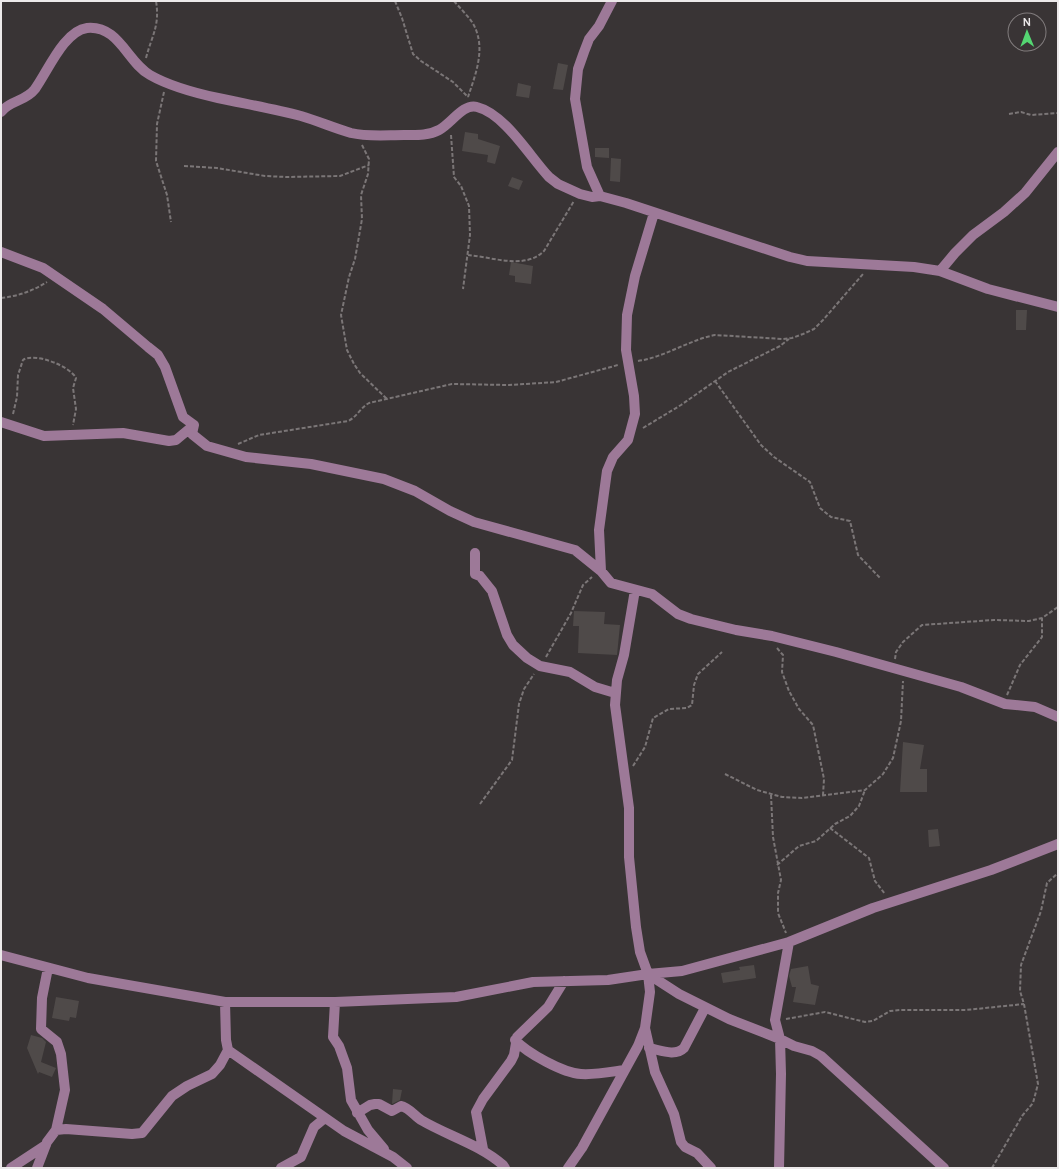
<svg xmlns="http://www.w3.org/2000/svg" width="1059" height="1169" viewBox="0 0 1059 1169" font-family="Manrope,sans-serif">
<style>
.building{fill:#4f4a49}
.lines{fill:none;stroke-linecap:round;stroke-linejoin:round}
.path{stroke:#7b7677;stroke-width:2;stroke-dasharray:4 2;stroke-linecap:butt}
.minor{stroke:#9d7998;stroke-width:10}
</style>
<rect width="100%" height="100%" fill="#393435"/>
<path class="building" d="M558 63 568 65 563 90 553 89Z
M518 83 531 86 529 98 516 96Z
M465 132 478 134V139L500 146 495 164 487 162 488 155 462 151Z
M595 148H609V158L595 157Z
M611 158 621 159 620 182 610 181Z
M512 177 523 181 519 190 508 186Z
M511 262 533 266 531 284 515 282V276L509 275Z
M1016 310H1027L1026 330H1016Z
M574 611 605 612 604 624 620 625 617 655 578 653 579 626H573Z
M903 742 924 745 920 769H927V792H900Z
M938 829 940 846 929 847 928 830Z
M754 965 756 978 723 983 721 973 740 970 739 967Z
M808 966 811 984 819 986 815 1005 793 1002 796 987H792L789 976 791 969Z
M56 997 79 1001 76 1018 70 1017 69 1021 52 1018Z
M31 1035 42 1038 46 1042 41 1062 56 1068 52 1077 39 1072 38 1074 27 1048Z
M393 1089 402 1090 400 1100 392 1104Z"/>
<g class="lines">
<path class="path" d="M395 1 402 18 413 54 421 61 453 82 468 97
M454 1C460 8 467 15 472 22 487 46 476 73 468 97
M146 58C152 35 160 26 156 1
M164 92 157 124 156 161 167 195 171 222
M1009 114 1021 112 1031 115 1058 113
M451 135 454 177 461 186 469 206 470 235 463 289
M362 145 369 159 368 174 361 195 362 219 355 259 349 277 341 315 347 350 354 364 360 373 388 400
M184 166 217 168 265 176 286 177 340 176 369 165
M468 255C492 257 525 270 544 251L574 201
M1 298C19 296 32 291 47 282
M638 361C665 357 689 340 715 335L783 339 792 338 803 334 814 329 823 320 863 274
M715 381 761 445 774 457 810 482 820 508 831 517 850 521 858 555 881 579
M13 414 17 397 18 375 23 360C34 352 70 366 76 378L73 388 76 409 73 425
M643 428 681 405 728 372 780 346 789 339
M238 444 259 435 348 421C357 417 360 408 369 403L452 384 509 385 556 382 618 365
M777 648 783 655 782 672 789 691 799 709 813 725 824 779 823 795
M546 657 571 613 583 585 592 577
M895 659 896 652 903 642 922 625 994 620 1029 621 1042 618 1058 607
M1007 695 1020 665 1042 637V618
M633 766 645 747 653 718 669 709 687 708 692 705 694 685 698 674 722 652
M725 774 757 790 782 797 802 798 865 790 883 774 893 758 901 721 903 681
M771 795 773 837 781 880 778 893V913L786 933
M480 804 512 760 519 704 524 689 534 674
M830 828 869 858 875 881 885 894
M777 865 799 846 816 841 835 824 850 816 859 806 865 790
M786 1019 825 1012 865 1022 873 1021 890 1011 900 1010H966L1024 1004
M992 1168 1022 1116 1033 1103 1038 1084 1024 1004 1020 991 1021 965 1041 911 1047 883 1058 873"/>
<path class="minor" d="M1 112C10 100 25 102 35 89 48 71 64 31 87 28 119 25 127 62 150 75 171 87 195 93 218 98 246 104 274 109 301 116 318 121 334 128 351 133 368 137 386 135 404 135 415 135 428 136 439 130 451 124 463 103 477 107 505 114 530 157 549 177L558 184 580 194 592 197 600 196 626 203 790 257 807 261 914 267 940 271 988 289 1058 307
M600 196 587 167 575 99 578 69 584 52 589 39 599 26 612 1
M1 252 43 268 103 309 148 347 158 355 165 367 183 417 194 425 192 434 207 446 246 457 311 464 384 479 415 491 450 511 474 522 575 550 601 571 611 583 652 594 678 614 691 619 736 630 772 636 836 652 961 687 1005 704 1035 707 1058 717
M940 271 955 253 973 235 1004 212 1025 193 1058 152
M1 422 44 436 123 433 169 441 176 440 194 425
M475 553V574L480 576 492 591 507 635 513 645 527 658 540 666 570 672 595 687 615 693
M601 571 599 530 607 471 613 457 628 440 635 414 634 396 626 350 627 315 635 276 654 213
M1 955 88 978 225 1002H335L456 997 533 982 608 980 648 974 682 971 789 942 873 908 991 870 1058 844
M48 968 42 998 41 1029 57 1042 61 1054 65 1090 56 1130
M648 974 679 994 729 1019 780 1039 794 1046 812 1051 821 1056 944 1168
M225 1002 226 1040 228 1050 344 1131 393 1157 407 1168
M335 1002 333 1037 339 1046 347 1068 351 1100 368 1130 384 1149
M645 1028 655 1072 674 1114 681 1142 685 1147 697 1153 711 1168
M515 1040C527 1053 563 1073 581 1074 595 1075 610 1072 624 1070
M649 1048C660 1050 675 1057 684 1048L705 1008
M357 1113 370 1105 375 1104H379L392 1111 401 1106C408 1107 415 1116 421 1120 448 1136 479 1144 503 1165L505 1168
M483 1149 476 1112 483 1099 511 1061 514 1055 517 1037 548 1007 564 981
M11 1168 46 1145
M37 1168 47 1142 56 1130 66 1129 132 1134 142 1133 172 1096 187 1086 212 1074 220 1065 228 1050
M281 1168 301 1157 314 1127 325 1118
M568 1168 582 1148 638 1046 645 1028 650 992 648 974 640 952 636 927 629 857V808L615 705 617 680 624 655 635 590
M779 1168 781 1074 780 1039 775 1020 789 942"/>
</g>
<rect width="1059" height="1169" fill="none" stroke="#ece9ea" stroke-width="4"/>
<g transform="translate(1027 32) rotate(359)"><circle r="19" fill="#393435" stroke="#817c7d"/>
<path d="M0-3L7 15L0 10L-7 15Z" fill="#54d672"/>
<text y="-6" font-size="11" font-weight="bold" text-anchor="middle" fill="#ece9ea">N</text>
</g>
</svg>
